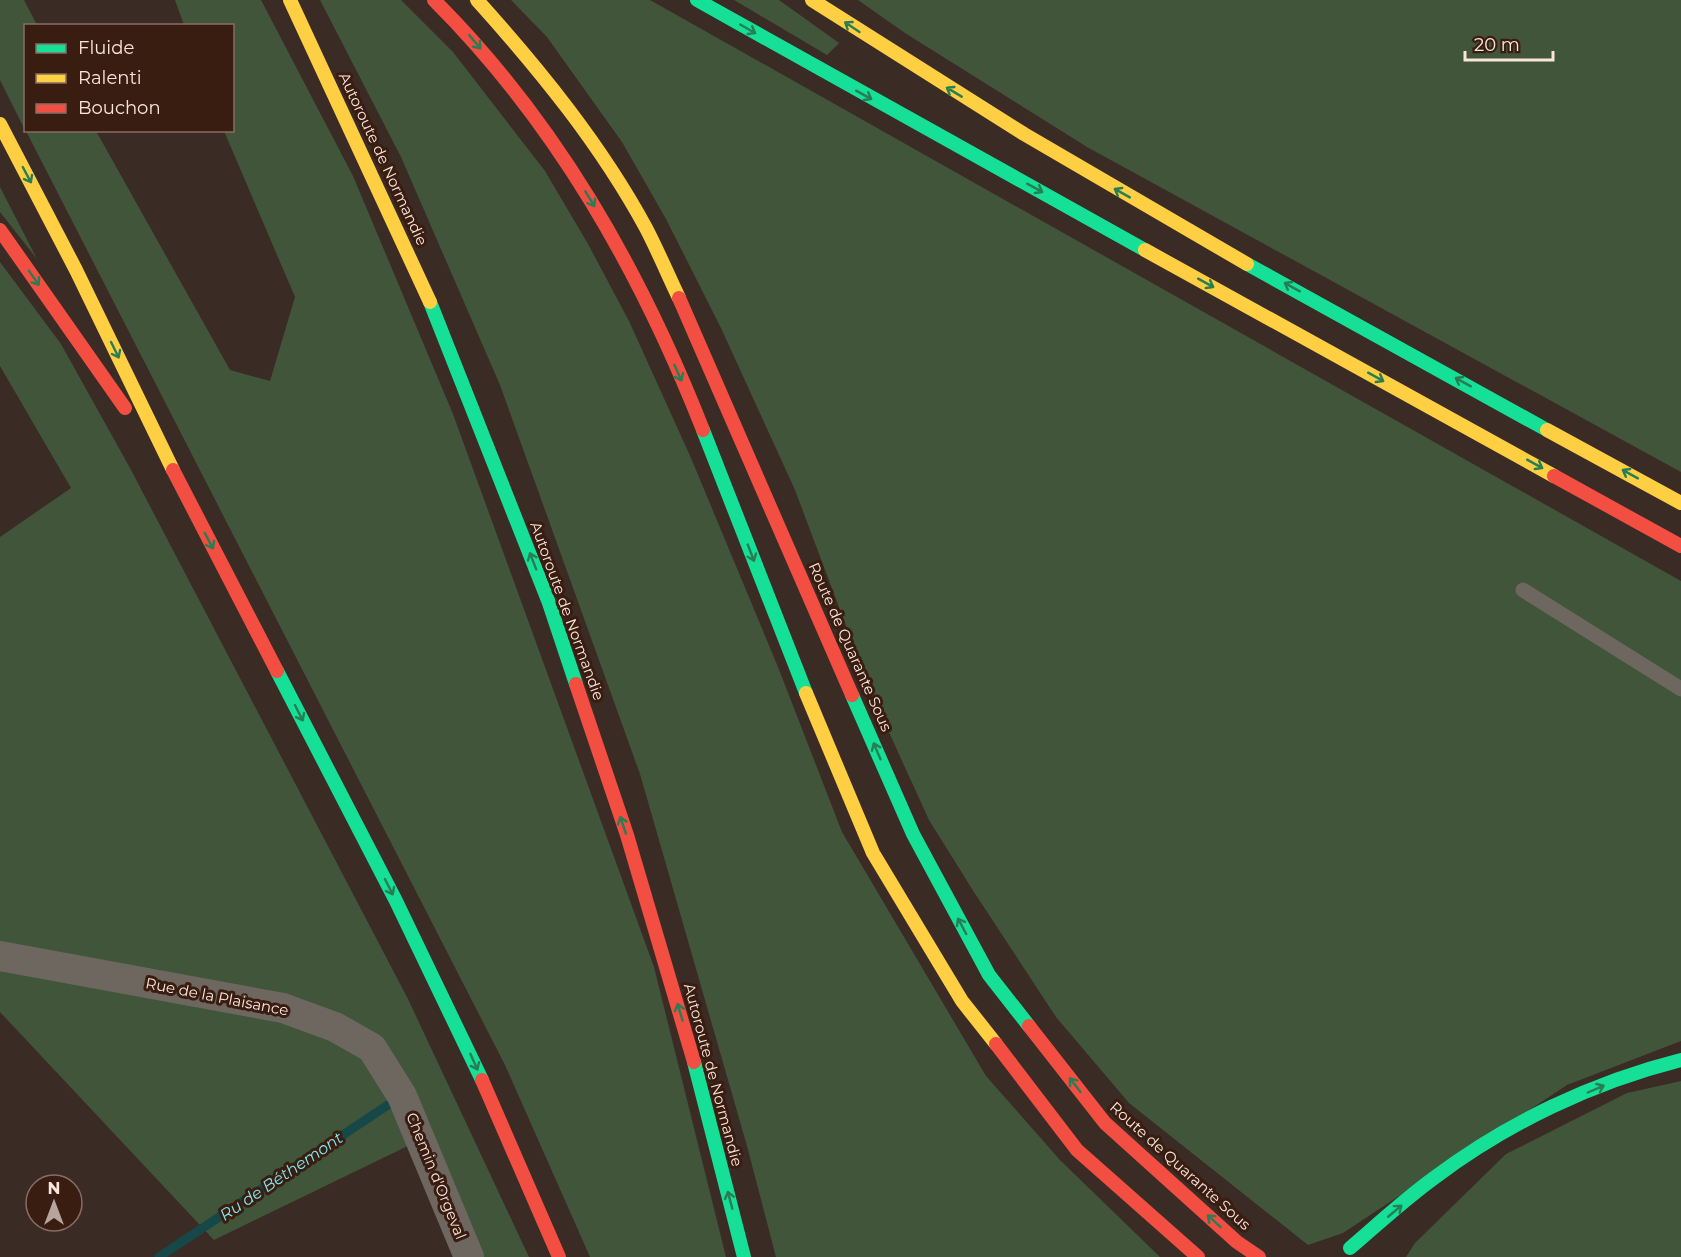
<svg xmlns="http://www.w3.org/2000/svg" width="1681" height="1257" viewBox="0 0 1681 1257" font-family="Montserrat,sans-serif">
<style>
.green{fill:#41553a}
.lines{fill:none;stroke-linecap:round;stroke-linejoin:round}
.stream{stroke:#16484a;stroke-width:9}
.lane{stroke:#6e6760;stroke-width:15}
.street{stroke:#6e6760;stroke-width:30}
.fast{stroke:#16e098;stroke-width:14}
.slow{stroke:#ffcf43;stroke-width:14}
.jam{stroke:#f24e42;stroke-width:14}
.oneway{stroke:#287e54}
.labels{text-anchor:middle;stroke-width:6;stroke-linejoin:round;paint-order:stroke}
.street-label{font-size:15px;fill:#fae5dd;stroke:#3a1d11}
.water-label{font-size:16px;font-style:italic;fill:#7deaf2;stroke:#3a1d11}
</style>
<rect width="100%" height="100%" fill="#3b2b25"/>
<path class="green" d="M0 0H24L37 25 26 26 25 130 0 80Z
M175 0H261L353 176 453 414 654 967 726 1257H590L505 1065 26 131H96L230 370 270 381 295 297 224 131 232 130V26L184 25Z
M320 0H401L453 52 545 171 588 244 629 321 691 458 778 667 842 832 986 1076 1060 1160 1160 1257H776L747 1146 640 774 500 385 401 157Z
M511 0H650L1681 581V1041L1567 1085 1343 1233 1308 1245 1129 1103 1056 1017 972 889 929 820 872 695 795 490 721 328 666 219 622 142 547 37Z
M734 0H779L839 43 827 55Z
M858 0H1681V472L1087 147 905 33Z
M0 187 37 259 0 212Z
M0 262 61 344 130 468 408 999 529 1257H462L418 1141 214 1240 0 1012V537L71 488 0 366Z
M1681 1081V1257H1406L1415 1243 1506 1154 1627 1093Z"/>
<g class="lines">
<path class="stream" d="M159 1257 397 1099"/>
<path class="lane" d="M1523 590 1681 689"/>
<path class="street" d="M0 956 283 1008 335 1027 372 1048 402 1096 469 1257"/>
<path class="fast" d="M697 0 1145 250
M1247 264 1547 430
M430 302 549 603 576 684
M703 430 806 693
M277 671 396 901 482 1080
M852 695 913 834 989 975 1029 1026
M694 1062 744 1257
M1350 1248C1378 1224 1405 1199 1434 1178 1507 1123 1593 1082 1681 1060"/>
<path class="slow" d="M290 0 430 302
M477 0C540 70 601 145 646 228 658 251 668 275 679 298
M812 0 1024 134 1247 264
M0 124 76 270 173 470
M1145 250 1554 476
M1547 430 1681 503
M806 693 873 853 962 1001 996 1044"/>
<path class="jam" d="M434 0C556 122 640 270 703 430
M0 230 125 408
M679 298 852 695
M173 470 277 671
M1554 476 1681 546
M576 684 627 835 694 1062
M1029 1026 1105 1123 1237 1242 1259 1257
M996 1044 1077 1150 1198 1257
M482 1080 559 1257"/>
</g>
<defs><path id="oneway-shaft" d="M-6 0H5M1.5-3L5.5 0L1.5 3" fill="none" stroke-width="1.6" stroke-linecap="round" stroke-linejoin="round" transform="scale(1.5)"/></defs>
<g class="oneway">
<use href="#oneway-shaft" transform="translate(852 27) rotate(-146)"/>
<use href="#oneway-shaft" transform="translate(748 29) rotate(30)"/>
<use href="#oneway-shaft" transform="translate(475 42) rotate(50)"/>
<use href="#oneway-shaft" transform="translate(954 92) rotate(-149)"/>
<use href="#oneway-shaft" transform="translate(864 95) rotate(29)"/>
<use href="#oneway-shaft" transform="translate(27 175) rotate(62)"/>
<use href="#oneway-shaft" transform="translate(1035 188) rotate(29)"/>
<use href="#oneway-shaft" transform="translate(1122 193) rotate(-151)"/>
<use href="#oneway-shaft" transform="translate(590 199) rotate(59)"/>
<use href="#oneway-shaft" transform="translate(34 278) rotate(55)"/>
<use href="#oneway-shaft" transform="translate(1206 283) rotate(29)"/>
<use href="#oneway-shaft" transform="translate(1292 287) rotate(-151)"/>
<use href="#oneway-shaft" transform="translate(115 350) rotate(64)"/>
<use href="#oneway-shaft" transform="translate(678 373) rotate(66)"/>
<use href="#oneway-shaft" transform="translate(1376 377) rotate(29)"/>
<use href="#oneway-shaft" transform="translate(1463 382) rotate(-151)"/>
<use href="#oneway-shaft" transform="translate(1535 464) rotate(29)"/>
<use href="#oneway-shaft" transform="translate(1630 474) rotate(-151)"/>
<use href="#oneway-shaft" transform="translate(209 541) rotate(62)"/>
<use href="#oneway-shaft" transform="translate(751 553) rotate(69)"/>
<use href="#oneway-shaft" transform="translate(533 561) rotate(-111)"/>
<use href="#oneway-shaft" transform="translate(299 713) rotate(63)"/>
<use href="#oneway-shaft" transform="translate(877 751) rotate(-113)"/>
<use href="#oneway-shaft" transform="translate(623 825) rotate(-109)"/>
<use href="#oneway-shaft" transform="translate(389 887) rotate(63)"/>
<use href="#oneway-shaft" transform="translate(962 926) rotate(-118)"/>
<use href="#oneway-shaft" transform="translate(680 1012) rotate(-107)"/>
<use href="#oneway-shaft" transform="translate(474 1062) rotate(66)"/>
<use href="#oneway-shaft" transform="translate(1075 1085) rotate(-128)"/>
<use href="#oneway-shaft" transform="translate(1596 1089) rotate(-23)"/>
<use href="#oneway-shaft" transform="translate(730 1200) rotate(-105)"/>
<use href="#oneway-shaft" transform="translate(1395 1211) rotate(-40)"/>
<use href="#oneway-shaft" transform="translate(1214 1221) rotate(-138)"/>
</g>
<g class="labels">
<g class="street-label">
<text transform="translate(383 159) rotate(65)" y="5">Autoroute de Normandie</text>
<text transform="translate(567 611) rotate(70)" y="5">Autoroute de Normandie</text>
<text transform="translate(850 647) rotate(66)" y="5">Route de Quarante Sous</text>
<text transform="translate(217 997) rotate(11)" y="5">Rue de la Plaisance</text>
<text transform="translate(713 1075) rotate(75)" y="5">Autoroute de Normandie</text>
<text transform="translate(1180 1166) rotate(42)" y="5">Route de Quarante Sous</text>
<text transform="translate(436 1176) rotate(68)" y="5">Chemin d'Orgeval</text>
</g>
<g class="water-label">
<text transform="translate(281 1176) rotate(-34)" y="6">Ru de Béthemont</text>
</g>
</g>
<rect x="24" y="24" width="210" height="108" fill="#3a1d11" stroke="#876d63" stroke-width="1.5"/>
<rect x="36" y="44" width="30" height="9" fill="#16e098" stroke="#876d63" stroke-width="1.5"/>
<text x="78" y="54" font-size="18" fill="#fae5dd">Fluide</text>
<rect x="36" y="74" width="30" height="9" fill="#ffcf43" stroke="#876d63" stroke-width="1.5"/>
<text x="78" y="84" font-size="18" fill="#fae5dd">Ralenti</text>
<rect x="36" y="104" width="30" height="9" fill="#f24e42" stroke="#876d63" stroke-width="1.5"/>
<text x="78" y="114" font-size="18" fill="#fae5dd">Bouchon</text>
<g transform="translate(54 1203)"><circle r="28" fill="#3a1d11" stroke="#876d63" stroke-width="1.5"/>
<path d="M0-4.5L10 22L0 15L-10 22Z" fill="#b7a49d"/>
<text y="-9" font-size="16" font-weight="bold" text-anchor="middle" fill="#fae5dd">N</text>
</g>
<path d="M1465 51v9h88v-9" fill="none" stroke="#fae5dd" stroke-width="3"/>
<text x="1474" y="51" font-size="18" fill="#fae5dd" stroke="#3a1d11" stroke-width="4.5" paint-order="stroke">20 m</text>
</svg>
